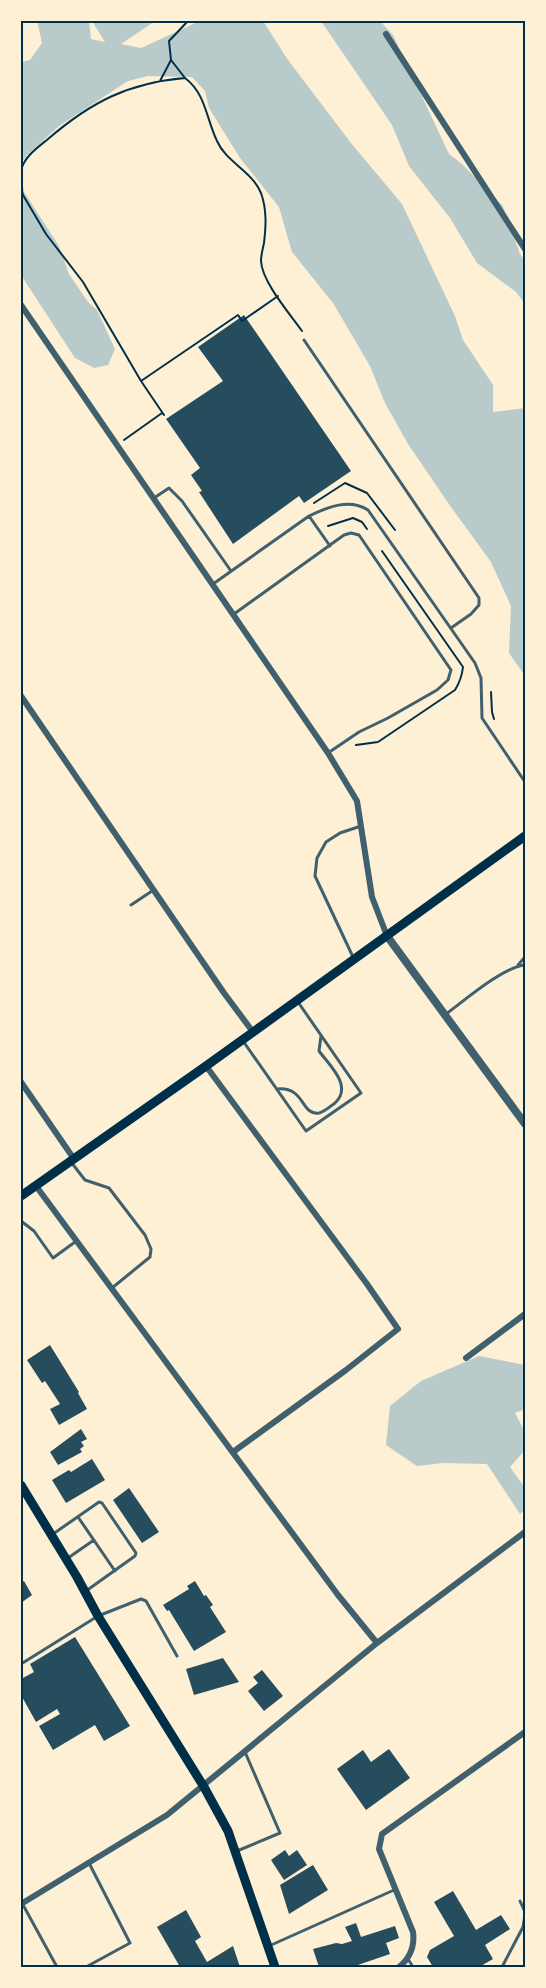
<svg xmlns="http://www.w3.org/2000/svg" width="546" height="1988" viewBox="0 0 546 1988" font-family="Merriweather,serif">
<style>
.green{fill:#b9caca}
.building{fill:#264d5e}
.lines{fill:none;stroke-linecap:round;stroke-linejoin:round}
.path{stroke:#003049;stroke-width:2}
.service{stroke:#3f606c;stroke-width:3}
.minor{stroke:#3f606c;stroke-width:6}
.tertiary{stroke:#3f606c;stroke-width:8}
.primary{stroke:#003049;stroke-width:9}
.neatline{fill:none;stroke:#003049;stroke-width:2}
</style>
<rect width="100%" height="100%" fill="#fdf0d5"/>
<path class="green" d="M37 21H89L91 39 105 42 92 21H155L121 44 141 48 200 21H263L288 60 351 143 402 204 455 316 463 340 493 385V412L525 408V676L509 653 511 606 491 562 451 507 408 444 385 403 370 366 333 303 292 252 279 207 240 158 209 108 205 91 192 77 148 76 128 81 59 126 27 155 21 163V62L30 60 42 43Z
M321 21H380L393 35 449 154 462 164 503 206 520 254 525 261V304L516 292 477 263 450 218 409 166 392 125Z
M21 171 24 192 59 246 69 274 88 302 97 310 115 349 108 365 94 368 75 358 21 275Z
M479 1356 525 1365V1409L515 1413 525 1432V1450L510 1467 525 1488V1509L520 1514 487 1464 443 1463 417 1466 386 1445 390 1406 421 1381Z"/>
<path class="building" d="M244 315 351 471 304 503 299 496 233 544 199 492 202 491 191 475 200 468 166 419 223 381 198 347Z
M50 1345 79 1392 78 1393 87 1409 59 1425 50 1409 60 1404 45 1381 42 1383 27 1360Z
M81 1429 87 1439 81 1442 84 1446 80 1449 82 1452 58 1465 50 1452Z
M92 1459 105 1480 66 1503 52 1480 69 1470 71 1472Z
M129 1488 159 1532 142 1543 113 1500Z
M24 1581 32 1595 21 1603V1583Z
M195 1581 204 1596 206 1595 213 1605 210 1607 226 1632 194 1651 169 1610 167 1611 163 1605 189 1589 187 1586Z
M75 1637 130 1726 104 1741 95 1725 53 1750 39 1726 60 1714 57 1709 36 1722 21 1695V1679L34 1672 30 1664Z
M223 1658 239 1682 194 1695 186 1669Z
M262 1670 283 1696 264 1711 248 1691 258 1683 253 1677Z
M389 1749 410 1778 366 1810 337 1769 363 1750 371 1762Z
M285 1850 289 1856 297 1850 307 1865 284 1880 271 1860Z
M313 1865 328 1890 289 1914 280 1885Z
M453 1891 476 1930 501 1915 510 1929 485 1945 493 1959 479 1967H433L427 1957 430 1950 454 1936 434 1902Z
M186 1910 201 1937 195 1941 207 1962 233 1946 240 1967H180L157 1927Z
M356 1923 361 1937 395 1926 399 1938 386 1943 390 1954 352 1967H319L313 1949 336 1943 342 1944 352 1941 345 1927Z"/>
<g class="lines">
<path class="path" d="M185 78 171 60 169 41 188 21
M160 81 171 60
M21 170C25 156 37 148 48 139 91 102 128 83 185 78 206 94 206 118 217 141 226 162 252 171 261 193 267 210 266 226 264 243 263 248 261 255 261 261 262 282 290 314 302 331
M21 187 23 195 46 234 83 282 141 381 164 415
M141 381 238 315 242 321 278 296
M124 440 162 413
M314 503 345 483 367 493 395 530
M328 526 353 518 362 522 367 529
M491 692 492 712 494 719
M356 745 378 742 455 690C460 682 462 676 463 667L382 551"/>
<path class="service" d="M304 340 479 598V605L471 614 451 628
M154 498 169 488 182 501 231 571
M309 516 330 546
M213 584 309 516C328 507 349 498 368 510L475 663 481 678 482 718 525 782
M234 614 344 535 351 533 359 535 451 670 448 680 437 690 388 718 359 732 328 753
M131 905 152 891
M353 957 315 876 317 858 326 842 340 833 361 826
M518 965 525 957
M446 1014C465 1000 503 967 525 965
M243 1041 306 1131 361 1093 298 1002
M277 1089C305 1086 301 1116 319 1113 324 1112 331 1106 335 1103 353 1086 330 1066 319 1051L321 1036
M71 1162 85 1180 109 1188 145 1235 151 1249 150 1257 112 1288
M21 1221 34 1231 53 1258 75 1242
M78 1517 115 1571
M53 1534 99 1502 102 1503 136 1553 135 1556 86 1591
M68 1558 94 1540
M21 1664 98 1616 141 1599 146 1601 177 1656
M237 1851 280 1833 245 1752
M520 1901 525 1912
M22 1903 57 1967
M269 1946 394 1890
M408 1959 413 1967
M86 1967 130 1943 89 1863
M502 1967 523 1927 525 1915"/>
<path class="minor" d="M386 34 525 249
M21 305 328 753 357 801 372 897 387 936
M21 696 224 993 253 1032
M206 1066 367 1284 398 1329 346 1370 233 1452
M21 1082 74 1159
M36 1186 338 1595 377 1643
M466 1358 525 1314
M21 1904 167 1815 377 1643 525 1532
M399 1967C410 1958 415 1947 413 1932L379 1849 382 1834 525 1732"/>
<path class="tertiary" d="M387 936 525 1124"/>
<path class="primary" d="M21 1196 206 1066 525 836
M21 1485 77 1577 98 1616 204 1787 228 1831 275 1967"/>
</g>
<rect width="546" height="1988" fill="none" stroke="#fdf0d5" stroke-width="45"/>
<rect x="22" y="22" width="502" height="1944" class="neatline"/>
</svg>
